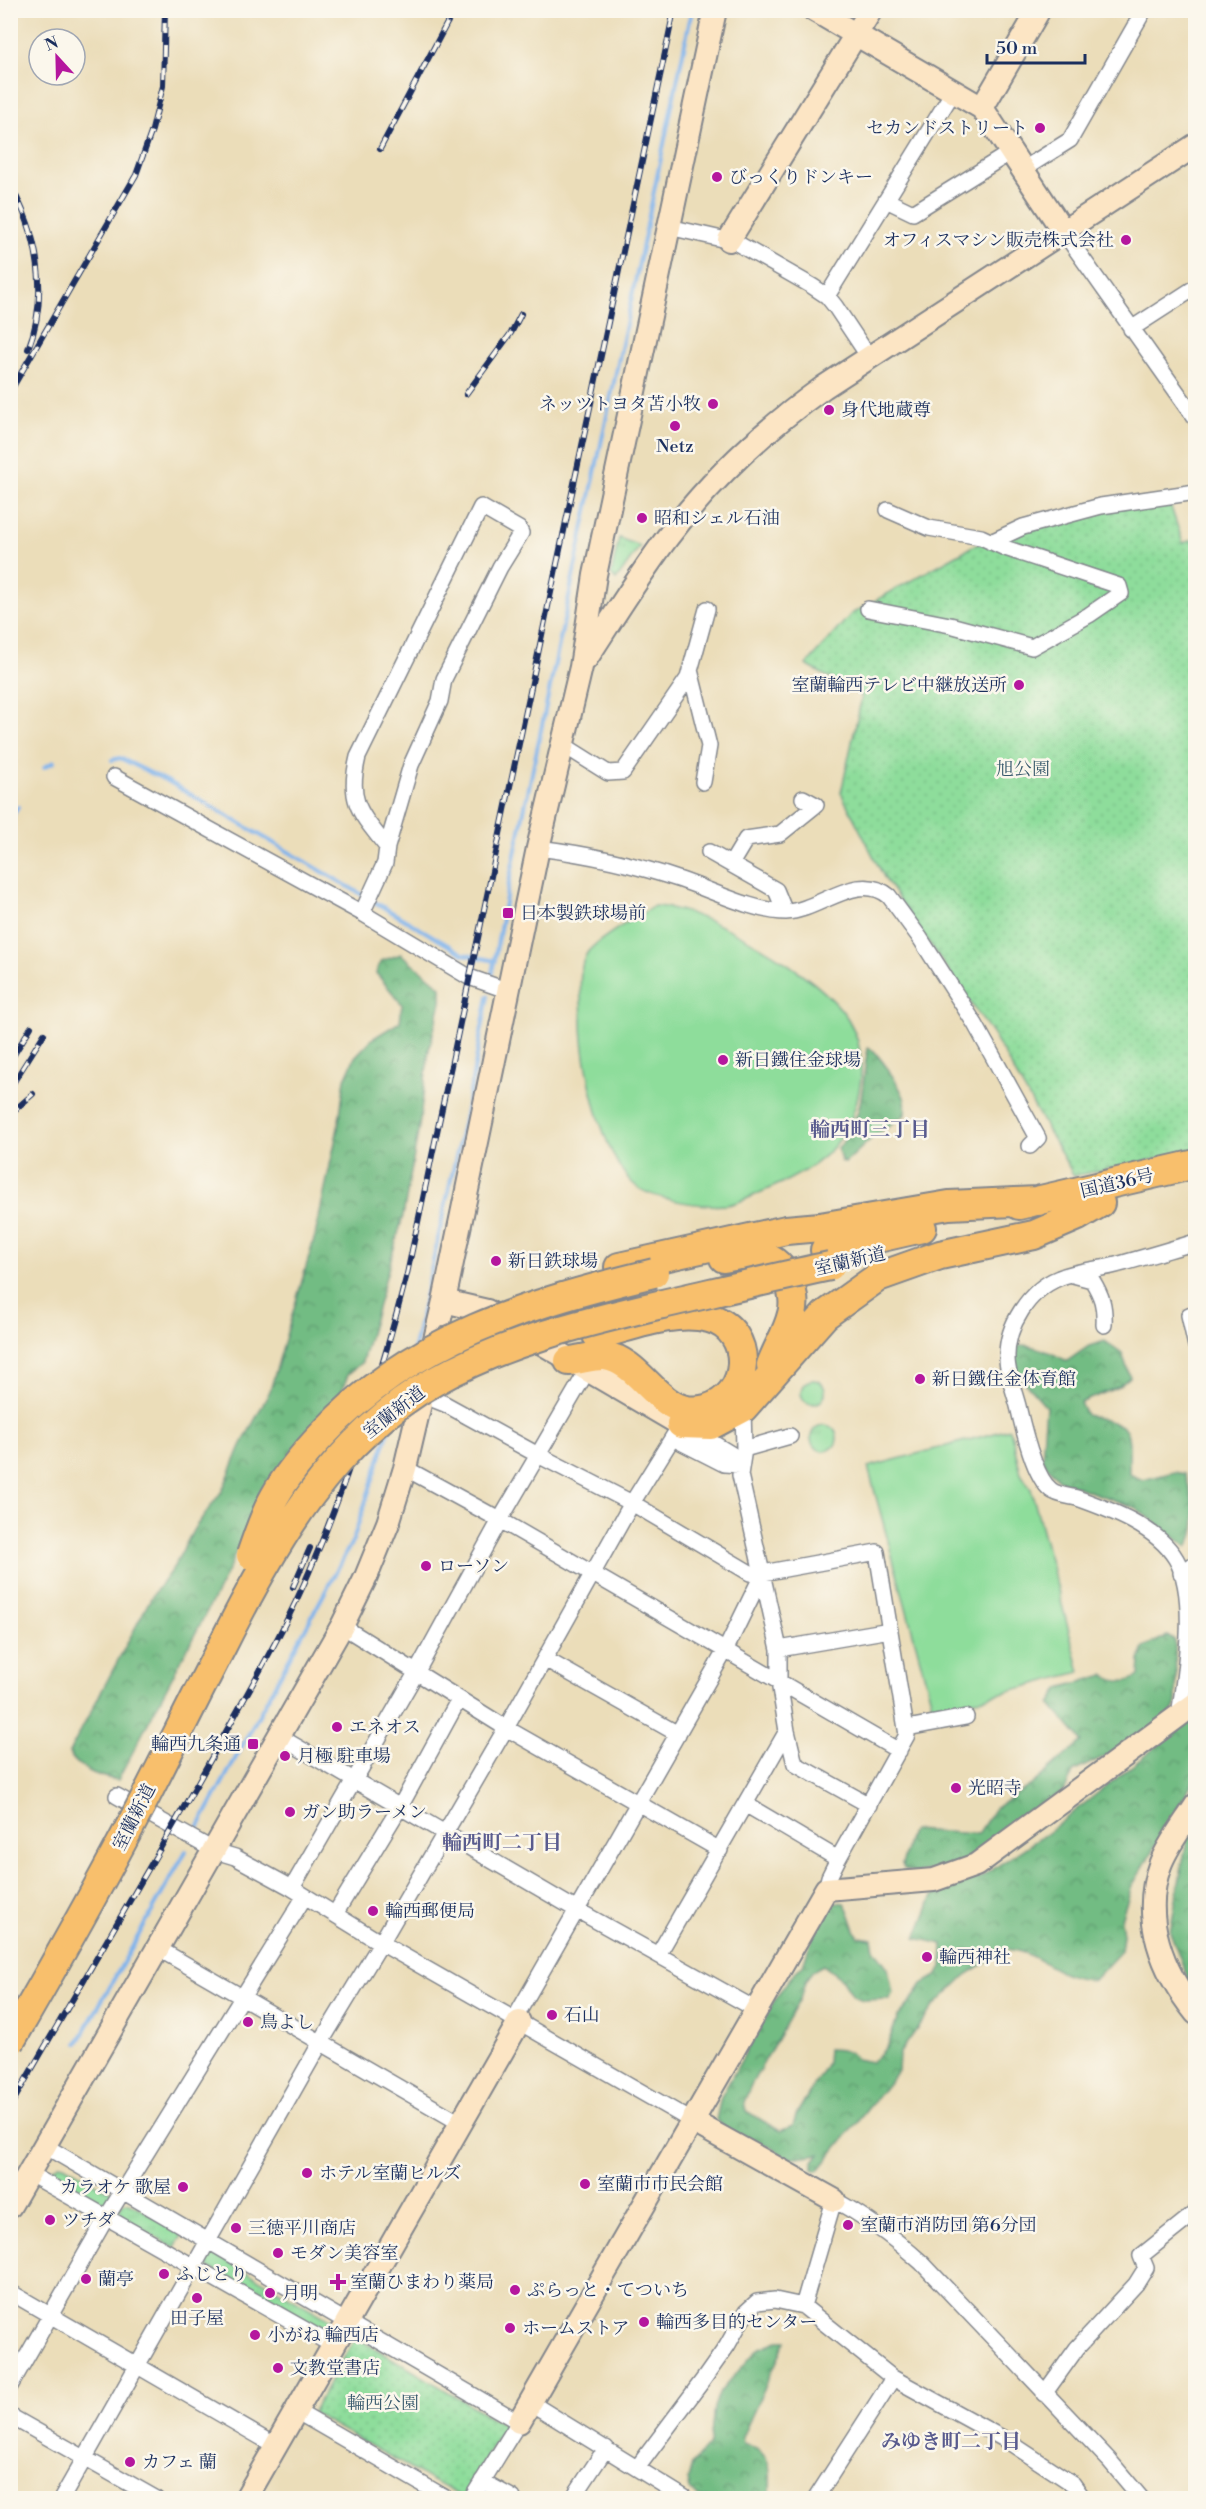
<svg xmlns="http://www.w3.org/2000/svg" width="1206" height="2509" viewBox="0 0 1206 2509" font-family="'Libre Bodoni','Noto Serif JP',serif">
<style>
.grass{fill:url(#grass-tufts);stroke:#54867c;stroke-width:1.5}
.forest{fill:url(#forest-crowns);stroke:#467670;stroke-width:1.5}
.park{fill:url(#park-dots);stroke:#54867c;stroke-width:1.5}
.garden{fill:#8edd9b;stroke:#54867c;stroke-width:1.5}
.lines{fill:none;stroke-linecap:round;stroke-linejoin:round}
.stream{stroke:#7eb3ec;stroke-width:4}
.street-casing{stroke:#83868c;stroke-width:18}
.secondary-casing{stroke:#83868c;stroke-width:26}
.highway-casing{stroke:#83868c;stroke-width:32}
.street{stroke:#fff;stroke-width:15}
.secondary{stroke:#fce5c4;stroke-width:22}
.highway{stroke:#f8bf6c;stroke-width:28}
.rail-casing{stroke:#1b2f5e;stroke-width:6}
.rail{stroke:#fbf7ec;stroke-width:4;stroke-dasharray:11;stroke-linecap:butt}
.highway-bridge-casing{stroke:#83868c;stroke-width:32;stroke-linecap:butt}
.highway-bridge{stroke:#f8bf6c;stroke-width:28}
.poi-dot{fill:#b5179e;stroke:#fbf7ec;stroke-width:2}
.labels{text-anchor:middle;stroke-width:5;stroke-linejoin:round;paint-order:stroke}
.poi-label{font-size:18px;fill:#1b2f5e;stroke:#fbf7ec;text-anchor:start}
.park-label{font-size:18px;fill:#385a6d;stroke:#fbf7ec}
.street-label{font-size:18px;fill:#1b2f5e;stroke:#fbf7ec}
.neighbourhood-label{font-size:20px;font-weight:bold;fill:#595b8e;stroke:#fbf7ec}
</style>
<defs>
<pattern id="grass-tufts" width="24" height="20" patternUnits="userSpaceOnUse" patternTransform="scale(1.5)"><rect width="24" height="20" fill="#8edd9b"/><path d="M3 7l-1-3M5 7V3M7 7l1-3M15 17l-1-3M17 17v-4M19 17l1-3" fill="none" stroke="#7abe88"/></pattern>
<pattern id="forest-crowns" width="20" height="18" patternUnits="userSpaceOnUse" patternTransform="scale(1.5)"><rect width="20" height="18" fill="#72bc83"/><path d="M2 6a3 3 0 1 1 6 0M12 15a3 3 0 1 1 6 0" fill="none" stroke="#5d996e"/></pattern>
<pattern id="park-dots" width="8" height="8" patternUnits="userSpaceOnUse" patternTransform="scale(1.5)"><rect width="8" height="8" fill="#8edd9b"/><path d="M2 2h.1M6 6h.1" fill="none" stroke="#7abe88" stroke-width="1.8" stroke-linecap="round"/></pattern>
</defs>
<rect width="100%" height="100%" fill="#fbf7ec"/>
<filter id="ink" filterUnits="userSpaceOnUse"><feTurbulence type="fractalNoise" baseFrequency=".0167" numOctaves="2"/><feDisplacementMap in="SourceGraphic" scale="12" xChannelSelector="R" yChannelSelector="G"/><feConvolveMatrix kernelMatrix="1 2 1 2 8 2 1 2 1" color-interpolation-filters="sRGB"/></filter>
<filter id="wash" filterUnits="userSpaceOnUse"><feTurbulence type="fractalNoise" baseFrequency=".008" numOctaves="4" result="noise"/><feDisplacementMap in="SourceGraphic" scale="24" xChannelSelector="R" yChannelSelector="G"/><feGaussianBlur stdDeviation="1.35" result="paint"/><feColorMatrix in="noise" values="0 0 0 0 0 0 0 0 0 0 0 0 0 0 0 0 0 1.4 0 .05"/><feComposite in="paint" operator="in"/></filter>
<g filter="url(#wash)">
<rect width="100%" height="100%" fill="#ebddb9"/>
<path class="grass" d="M619 538 640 546 616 580 611 575Z
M801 1392a12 12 0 1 1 24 0a12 12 0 1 1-24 0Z
M811 1438a13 13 0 1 1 26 0a13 13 0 1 1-26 0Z
M59 2164 64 2165 112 2193 113 2195 106 2206 99 2205 55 2179 52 2169Z
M128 2202 184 2233 174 2248 123 2218 119 2210 123 2203Z
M214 2253 335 2323 329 2334H325L209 2267 207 2259Z"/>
<path class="forest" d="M401 954 441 987V1002L429 1049 419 1127 403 1216 362 1362 348 1374 336 1409 245 1532 224 1579 118 1780C99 1777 79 1770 69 1753L151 1598 173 1568 194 1529 222 1491 241 1446 270 1391 315 1236 338 1128 345 1079 355 1057 372 1039 400 1022 402 1004 376 973 381 961Z
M868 1047C880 1054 900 1086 905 1100 906 1105 905 1111 905 1115L872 1138 845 1163 841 1161 838 1149C867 1111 860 1090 868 1047Z
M1105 1341 1122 1353 1130 1377 1118 1387 1080 1403 1086 1415C1134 1427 1129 1425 1129 1474L1143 1480 1174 1472 1185 1474C1192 1496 1202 1526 1187 1547L1136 1508 1058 1480 1042 1459 1046 1406 1019 1376 1012 1349 1016 1345C1034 1344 1052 1353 1067 1361L1089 1346Z
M1167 1636 1175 1641C1175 1661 1177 1682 1176 1701 1174 1729 1096 1759 1073 1772L1065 1790 958 1866 914 1873 904 1869 902 1864C907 1852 906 1840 912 1830L978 1834 995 1808 1030 1786 1082 1741 1050 1704 1060 1688 1104 1675C1116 1683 1127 1684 1139 1676L1140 1661 1144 1647Z
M1195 1716V1778L1132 1886 1121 1919 1123 1935 1121 1951 1094 1980C1066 1980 1051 1965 1027 1954 1020 1951 1011 1950 1003 1948L996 1956 966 1975 932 2008 899 2054 898 2071 818 2171 813 2169V2162L820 2154 787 2158 770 2147 735 2136 716 2120 721 2097 774 2001 791 1976 803 1965 812 1938 835 1902 844 1903C852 1914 851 1925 859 1937L872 1939 874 1949 888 1968 893 1993 889 1999 863 2000 853 1996 843 1980 823 1965 812 1971 805 1982 800 1999 751 2085 744 2102 746 2111 780 2131 793 2126 797 2113 827 2063 828 2049C839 2049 850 2050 856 2059L872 2062 886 2048 898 2017 910 2003 922 1984 938 1975 942 1967 943 1944 916 1938 934 1893 981 1877 1046 1834Z
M1195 1826V1986L1188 1979 1170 1932 1187 1839Z
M778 2341H786L742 2437 743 2443C775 2454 770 2469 770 2498H699L690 2489 688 2479 692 2464 710 2444 714 2407 720 2392 758 2349Z"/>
<path class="park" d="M1169 501 1183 543 1196 539 1195 1151 1074 1176 993 1035 885 879 841 793 862 696 806 665 851 614 973 546 1082 514Z
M356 2337 504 2425 465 2495 460 2496 312 2413Z"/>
<path class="garden" d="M654 906C705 907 821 975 848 1019 866 1048 864 1084 852 1116 840 1152 806 1173 773 1187 758 1193 742 1203 726 1205 704 1207 655 1200 637 1187 602 1160 582 1063 582 1021 582 1001 576 971 587 953 595 940 639 916 654 906Z
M1010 1429 1021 1474 1031 1489 1080 1672 934 1711 868 1467Z"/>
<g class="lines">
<path class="stream" d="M112 760 120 758 171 783 366 897
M44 767 54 762
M10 820 18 807
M373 901 463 954 495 961
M491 978 506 897 692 10
M414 1348 468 1102 488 996
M197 1830 353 1540 390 1427
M78 2043 186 1851"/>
</g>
</g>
<g filter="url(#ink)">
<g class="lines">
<g class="street-casing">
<path id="street" d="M1022 170 1070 140 1144 10
M886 200 913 213 1011 152
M669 227 735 242 812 286 827 296 835 306 869 357
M1063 231 1196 419
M827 296 953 92
M1131 329 1196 287
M991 542 1023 527 1101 506 1196 492
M868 609 950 625 1032 647 1089 615 1121 593 1119 586 1005 548 981 537 929 528 888 510
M690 670 709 746 703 782
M562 744 608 773 623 772 688 678 707 609
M114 777 362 913 469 977 509 991
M538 848C587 854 634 864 681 880 711 890 755 912 786 912 819 911 858 870 889 896L920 938 975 1024 1038 1138 1030 1146
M709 852 776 890 785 912
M731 864 746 839 780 834 816 805 803 798
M362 913 385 863 387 847C360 813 347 802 358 757L481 507 519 529 521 533 500 567 444 679 440 701 411 765 387 847
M1073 1275 1092 1280C1102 1296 1105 1306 1104 1325
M1196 1313 1189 1315 1196 1346
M422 1395 445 1404 538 1455 632 1503 750 1573H763L877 1552 907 1735 838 1859 829 1877 826 1889
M743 1408 744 1449 740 1475 779 1649V1682L787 1731 795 1764 869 1805
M673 1438 724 1464 740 1465
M744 1449 790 1436
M405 1468 500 1520 899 1751
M1181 1573 1196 1563
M342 1626 506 1728 720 1850
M779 1649 890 1630
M545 1659 678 1734
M1179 1716C1185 1674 1198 1596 1176 1559 1157 1527 1111 1510 1077 1498 1069 1496 1057 1495 1051 1490 1034 1477 1023 1428 1018 1406 1014 1391 1007 1373 1007 1358 1006 1326 1029 1290 1059 1278 1075 1271 1095 1270 1112 1266 1140 1259 1168 1250 1196 1242
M907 1728 966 1717
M280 1737 577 1910 757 2010
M117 1796 215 1851 235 1857 292 1888 381 1943 692 2121
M745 1804 838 1859
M292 1888 416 1673 500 1520 587 1371
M335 1914 400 1807 459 1699
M159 1949 462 2124
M658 1955 787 1731
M519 2022V2011L725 1651 763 1573
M45 2146 519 2422 472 2498
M30 2174 334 2346
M10 2292 276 2446
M803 2306 834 2200C867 2217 894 2238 922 2263L1109 2460 1141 2498
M10 2386 106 2218 305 1896
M1044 2394 1077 2348 1136 2284 1146 2268 1141 2256 1196 2212
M531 2403 685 2498
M296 2411 446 2498
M10 2416 155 2498
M637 2468 703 2380 727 2346 746 2312 757 2302 775 2300 803 2306 893 2378 1006 2440 1073 2484 1083 2498
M482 2481 513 2498
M62 2498 321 2042 381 1943 506 1728 632 1503 681 1424 731 1454 740 1465
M573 2498 606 2448
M816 2498 893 2378"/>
</g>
<g class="secondary-casing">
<path id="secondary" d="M814 10 982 108 1063 231
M982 108 1039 10
M729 240 871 10
M586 659C612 619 638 577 667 538 711 479 764 430 824 387L1196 145
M444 1301 487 1311 678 1423
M1196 1805C1184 1824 1168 1844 1160 1865 1141 1918 1162 1971 1196 2013
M692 2121 834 2200
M10 2206 342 1626 366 1577 388 1523 405 1468 444 1301 538 848 581 667 595 575 715 10
M519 2422 826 1889 934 1880 976 1865 1196 1703
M246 2498 519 2022"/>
</g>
<g class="highway-casing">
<path id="highway" d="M1019 1205 1196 1164
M825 1250 922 1228
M724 1258C753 1251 776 1252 789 1282 793 1291 795 1304 792 1314 788 1332 777 1348 771 1365
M619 1267 786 1230 820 1227 949 1205 1038 1201
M569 1361C580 1360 595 1355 605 1356 645 1362 659 1421 706 1409 752 1397 755 1330 709 1318 673 1309 631 1327 597 1335
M681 1424 711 1425 743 1408 825 1315 878 1277 940 1255 1034 1235 1078 1216 1100 1203"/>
</g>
<use href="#street" class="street"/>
<use href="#secondary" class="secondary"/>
<use href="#highway" class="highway"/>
<g class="rail-casing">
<path id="rail" d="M380 149 454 10
M10 185C39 234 49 296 28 349
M10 392 136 175 152 130 163 86 165 10
M466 394 511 333 521 314
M10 1061 31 1027
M10 1088 44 1034
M10 1114 33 1094
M293 1587 310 1548
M10 2107C79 1987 150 1869 217 1748 249 1689 284 1632 310 1570 351 1474 381 1375 407 1274L674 10"/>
</g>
<use href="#rail" class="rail"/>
<g class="highway-bridge-casing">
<path id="highway-bridge" d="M251 1555C258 1535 264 1515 275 1496 288 1473 305 1453 323 1434 412 1337 530 1303 654 1273
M10 2042C58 1959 105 1876 148 1792 173 1743 197 1694 222 1646 274 1543 332 1439 435 1381 504 1342 582 1323 658 1305 715 1292 773 1278 830 1266"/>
</g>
<use href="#highway-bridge" class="highway-bridge"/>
</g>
</g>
<g class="poi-dot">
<circle cx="1040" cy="128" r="6"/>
<circle cx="717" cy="177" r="6"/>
<circle cx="1126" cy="240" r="6"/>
<circle cx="713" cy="404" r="6"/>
<circle cx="829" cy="410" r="6"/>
<circle cx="675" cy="426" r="6"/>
<circle cx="642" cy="518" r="6"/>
<circle cx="1019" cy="685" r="6"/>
<rect x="502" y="907" width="12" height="12" rx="3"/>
<circle cx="723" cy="1060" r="6"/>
<circle cx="496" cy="1261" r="6"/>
<circle cx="920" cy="1379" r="6"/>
<circle cx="426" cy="1566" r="6"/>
<circle cx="337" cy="1727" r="6"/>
<rect x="247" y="1738" width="12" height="12" rx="3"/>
<circle cx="285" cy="1756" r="6"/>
<circle cx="956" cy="1788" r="6"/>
<circle cx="290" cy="1812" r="6"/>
<circle cx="373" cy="1911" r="6"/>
<circle cx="927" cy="1957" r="6"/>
<circle cx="552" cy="2015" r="6"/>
<circle cx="248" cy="2022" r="6"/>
<circle cx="307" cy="2173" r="6"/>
<circle cx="585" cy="2184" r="6"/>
<circle cx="183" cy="2187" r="6"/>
<circle cx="50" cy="2220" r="6"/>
<circle cx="848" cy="2225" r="6"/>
<circle cx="236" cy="2228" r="6"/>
<circle cx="278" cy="2253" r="6"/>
<circle cx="164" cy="2274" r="6"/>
<circle cx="86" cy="2279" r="6"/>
<path d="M335 2273h6v6h6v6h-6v6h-6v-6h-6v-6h6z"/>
<circle cx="515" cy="2290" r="6"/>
<circle cx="270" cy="2293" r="6"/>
<circle cx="197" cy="2298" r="6"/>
<circle cx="644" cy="2322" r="6"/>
<circle cx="510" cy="2328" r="6"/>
<circle cx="255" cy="2335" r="6"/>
<circle cx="278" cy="2368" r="6"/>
<circle cx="130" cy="2462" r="6"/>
</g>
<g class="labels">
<g class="poi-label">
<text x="1028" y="134" text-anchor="end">セカンドストリート</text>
<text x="729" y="183">びっくりドンキー</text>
<text x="1114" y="246" text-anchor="end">オフィスマシン販売株式会社</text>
<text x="701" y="410" text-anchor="end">ネッツトヨタ苫小牧</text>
<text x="841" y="416">身代地蔵尊</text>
<text x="675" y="452" text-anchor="middle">Netz</text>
<text x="654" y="524">昭和シェル石油</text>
<text x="1007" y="691" text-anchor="end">室蘭輪西テレビ中継放送所</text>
<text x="520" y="919">日本製鉄球場前</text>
<text x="735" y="1066">新日鐵住金球場</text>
<text x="508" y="1267">新日鉄球場</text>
<text x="932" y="1385">新日鐵住金体育館</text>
<text x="438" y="1572">ローソン</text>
<text x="349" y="1733">エネオス</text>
<text x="241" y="1750" text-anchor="end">輪西九条通</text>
<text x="297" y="1762">月極 駐車場</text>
<text x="968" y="1794">光昭寺</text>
<text x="302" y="1818">ガン助ラーメン</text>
<text x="385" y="1917">輪西郵便局</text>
<text x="939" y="1963">輪西神社</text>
<text x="564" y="2021">石山</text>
<text x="260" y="2028">鳥よし</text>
<text x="319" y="2179">ホテル室蘭ヒルズ</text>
<text x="597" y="2190">室蘭市市民会館</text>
<text x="171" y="2193" text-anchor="end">カラオケ 歌屋</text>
<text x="62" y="2226">ツチダ</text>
<text x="860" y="2231">室蘭市消防団 第6分団</text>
<text x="248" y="2234">三徳平川商店</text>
<text x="290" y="2259">モダン美容室</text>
<text x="176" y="2280">ふじとり</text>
<text x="98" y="2285">蘭亭</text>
<text x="350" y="2288">室蘭ひまわり薬局</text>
<text x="527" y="2296">ぷらっと・てついち</text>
<text x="282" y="2299">月明</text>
<text x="197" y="2324" text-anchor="middle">田子屋</text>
<text x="656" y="2328">輪西多目的センター</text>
<text x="522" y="2334">ホームストア</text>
<text x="267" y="2341">小がね 輪西店</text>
<text x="290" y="2374">文教堂書店</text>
<text x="142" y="2468">カフェ 蘭</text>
</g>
<g class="park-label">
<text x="1023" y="775">旭公園</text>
<text x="383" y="2409">輪西公園</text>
</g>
<g class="street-label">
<text transform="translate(1117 1183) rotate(-13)" y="6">国道36号</text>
<text transform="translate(850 1261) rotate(-13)" y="6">室蘭新道</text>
<text transform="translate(394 1412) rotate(-38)" y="6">室蘭新道</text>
<text transform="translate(134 1817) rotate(-63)" y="6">室蘭新道</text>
</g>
<g class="neighbourhood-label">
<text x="870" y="1136">輪西町三丁目</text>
<text x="502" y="1849">輪西町二丁目</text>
<text x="951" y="2448">みゆき町二丁目</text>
</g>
</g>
<rect width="1206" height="2509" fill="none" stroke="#fbf7ec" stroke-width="36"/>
<g transform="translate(57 57) rotate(338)"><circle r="28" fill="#fbf7ec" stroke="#a1a7b3" stroke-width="1.5"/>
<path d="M0-4.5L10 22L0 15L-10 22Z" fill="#b5179e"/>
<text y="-9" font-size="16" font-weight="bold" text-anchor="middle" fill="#1b2f5e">N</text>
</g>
<path d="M987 54v9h98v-9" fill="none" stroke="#1b2f5e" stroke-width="3"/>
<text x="996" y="54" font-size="18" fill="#1b2f5e" stroke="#fbf7ec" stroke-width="4.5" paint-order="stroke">50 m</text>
</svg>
